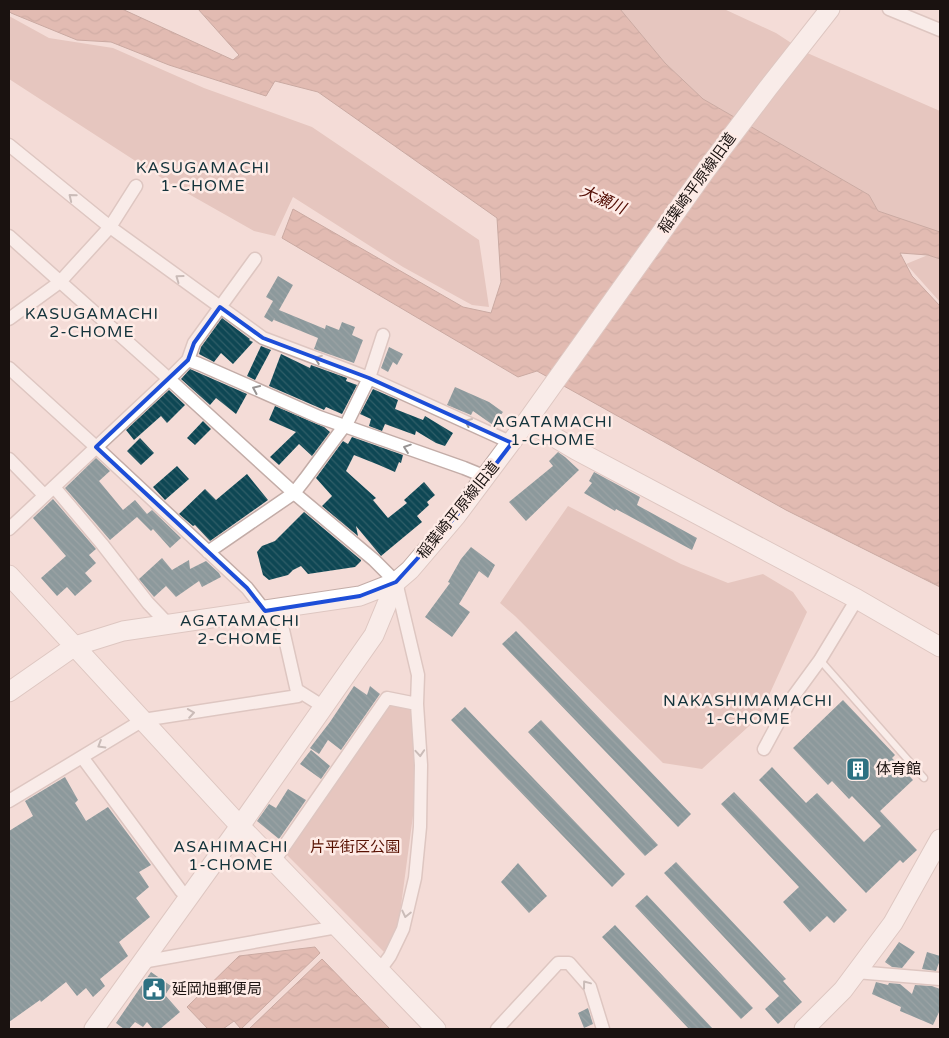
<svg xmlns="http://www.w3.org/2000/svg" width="949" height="1038" viewBox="0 0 949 1038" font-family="'Varela Round','Noto Sans JP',sans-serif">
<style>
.green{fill:#d4aca2}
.water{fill:url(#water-waves);stroke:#976c62}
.building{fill:url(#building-back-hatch)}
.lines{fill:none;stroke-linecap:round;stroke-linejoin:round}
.lane-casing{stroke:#c3aca7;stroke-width:9}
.street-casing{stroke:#c3aca7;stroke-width:15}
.secondary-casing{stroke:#c3aca7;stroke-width:21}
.lane{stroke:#fff;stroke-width:6}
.street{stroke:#fff;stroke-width:12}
.secondary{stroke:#fff;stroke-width:19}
.oneway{stroke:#989493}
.marked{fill:none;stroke:#1d4ed8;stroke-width:4;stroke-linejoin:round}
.labels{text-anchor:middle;stroke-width:5;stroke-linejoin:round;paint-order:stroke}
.street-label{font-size:15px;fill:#1a1210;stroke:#feebe6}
.poi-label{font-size:15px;fill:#1a1210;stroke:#feebe6;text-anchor:start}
.park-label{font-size:15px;fill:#581203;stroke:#feebe6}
.neighbourhood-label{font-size:16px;letter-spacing:1px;fill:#13333b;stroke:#feebe6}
.water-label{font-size:16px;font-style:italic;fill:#510a00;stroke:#feebe6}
</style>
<defs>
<pattern id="water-waves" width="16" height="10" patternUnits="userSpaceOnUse" patternTransform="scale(1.25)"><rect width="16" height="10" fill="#cd9285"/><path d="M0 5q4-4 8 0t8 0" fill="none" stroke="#a6766b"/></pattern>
<pattern id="building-back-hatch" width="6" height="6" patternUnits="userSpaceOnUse" patternTransform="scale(1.25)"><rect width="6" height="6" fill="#0e4754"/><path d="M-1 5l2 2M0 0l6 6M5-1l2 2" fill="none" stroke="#305e68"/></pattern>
</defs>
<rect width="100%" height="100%" fill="#f4dcd7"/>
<path class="green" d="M620 9H724L776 33 805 52 940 111V236L878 211 869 195 703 99 665 63Z
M9 16 49 38 113 48 204 88 312 127 479 240 489 307 472 305 403 267 293 197 275 236 254 231 171 184 9 79Z
M928 255 940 259V302L906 264Z
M568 506 681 564 728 583 763 574 793 592 807 612 759 717 702 769 663 763 515 616 500 603Z
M389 701 413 706 416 754 414 808 399 921 387 955 286 854Z"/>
<path class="water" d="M9 9H122L233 60 239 55 198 9H620L665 63 703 99 869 195 878 211 940 232V259L928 255 900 253 912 276 940 306V587L786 510 537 371 518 377 282 238 293 209 463 307 491 313 501 282 497 218 318 92 275 81 266 96 169 65 111 42 77 40 11 13 9 11Z
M315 947 320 953 241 1029 234 1021 223 1029H208L187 1007 239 956Z
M322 959 389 1028 387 1029H249Z"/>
<path class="building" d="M278 276 293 285 279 310 325 329 326 325 339 330 342 322 355 327 352 335 363 340 354 363 314 349 318 338 274 320 275 318 272 322 264 317 273 301 266 297Z
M222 318 250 339 249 340 253 342 233 364 221 353 214 362 199 354 201 347Z
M261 346 271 350 255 380 247 376Z
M389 347 403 354 397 365 393 362 388 372 381 368Z
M281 354 310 368 311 365 347 378 346 381 357 385 342 414 326 407 324 410 322 409 269 386Z
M190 369 247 394 236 414 216 398 210 405 181 379Z
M455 387 489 402 503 412 493 425 473 411 471 415 447 405Z
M373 389 398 400 395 409 423 420 425 416 453 433 445 446 436 443 416 431 415 435 385 424 382 431 369 426 371 419 360 414Z
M169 390 185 405 167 423 161 416 134 440 126 430Z
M275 406 324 427 330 432 312 456 299 444 279 465 270 457 296 432 269 420Z
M203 421 211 429 195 445 187 438Z
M352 437 403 455 401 463 399 462 395 472 379 465 354 455 346 471 376 498 373 500 388 518 407 503 404 500 424 482 435 495 427 502 429 505 417 516 422 522 381 556 356 526 358 536 322 506 332 496 316 478 343 441 348 444Z
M140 438 154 453 141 465 127 451Z
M558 452 565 457 579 470 526 521 509 502 553 466 549 461Z
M96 458 110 471 99 481 123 510 135 500 147 514 152 510 181 538 170 548 153 529 151 531 137 517 110 540 65 488Z
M177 466 189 479 165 500 153 487Z
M594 472 640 497 637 505 697 538 692 550 616 509 615 511 584 493 592 483 589 481Z
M247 474 268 500 210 541 195 525 193 526 179 514 205 489 216 500Z
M53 499 96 549 89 555 96 563 85 573 92 581 75 596 67 587 57 596 41 578 66 556 33 518Z
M304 512 361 560V561L355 567 308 574 301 566 293 570 288 575 269 580 263 575 257 552 262 546 275 541Z
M471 547 495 565 488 578 479 571 459 604 470 612 452 637 425 617 450 583 448 582 461 559Z
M162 558 172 570 189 560 190 569 206 561 219 573 221 577 202 587 199 581 176 597 166 586 154 597 139 579Z
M516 631 691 814 678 827 502 644Z
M354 686 367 695 370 686 380 694 341 750 328 740 319 754 310 748 330 722Z
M843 700 895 755 892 758 913 780 880 811 917 850 903 863 900 860 866 893 759 780 772 767 806 803 817 793 864 842 881 826 852 796 849 799 832 781 828 785 793 748Z
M465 707 625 874 612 887 451 720Z
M541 720 658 845 645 856 528 732Z
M311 750 330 766 321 779 300 764Z
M65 777 78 800 75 803 86 821 108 807 151 865 139 872 149 887 136 898 150 917 119 942 128 956 100 979 105 986 93 997 86 988 77 996 66 982 41 1002 40 1000 9 1022V831L33 816 25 801Z
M288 789 306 800 279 839 257 821 269 804 276 808Z
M734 792 847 910 834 923 827 916 810 932 783 902 799 887 721 804Z
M676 862 786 979 783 981 802 1002 778 1024 765 1009 779 996 664 873Z
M518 863 547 896 529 913 501 882Z
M647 895 753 1008 741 1019 635 906Z
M615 925 713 1029H689L602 937Z
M899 942 915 952 902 968 892 967 885 962Z
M927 952 940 956V960L936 971 922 969Z
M151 972 171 986 165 995 180 1012 160 1029H153L147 1022 143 1027 135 1022 129 1029H124L116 1023Z
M876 982 888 985 889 983 900 984 912 994 915 985 932 986 940 989V1010L933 1025 900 1011 901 1007 872 994Z
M588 1008 593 1024 584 1028 578 1013Z"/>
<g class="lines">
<g class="lane-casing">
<path id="lane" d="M820 660 924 778"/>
</g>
<g class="street-casing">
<path id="street" d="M889 9 940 30
M9 145 110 227 263 338 369 378 512 443
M9 236 169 379 294 493 374 560 396 582 418 675 417 704 421 765 420 827 415 878 403 929 390 956 379 971
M9 319 60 282 68 273 110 227 136 186
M188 360 194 343 255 259
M9 368 96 447 247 588 265 611
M9 459 44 495
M54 487 102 544 148 603 168 624
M9 529 169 379 188 360 199 364 319 417 464 468 486 477
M208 552 294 493 305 479 348 421 369 378 383 335
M297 690 324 707
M764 749 790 701 820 660 857 599
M82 757 181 891 189 896
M9 801 143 720 298 696 278 608
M274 861 387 698 417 704
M142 962 337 927
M856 972 940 979
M497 1029 558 963H569L590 987 603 1029"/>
</g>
<g class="secondary-casing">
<path id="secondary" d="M527 421 576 450 857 599 940 647
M9 575 240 826 436 1029
M9 692 75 646 123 631 360 596 396 582 410 570 456 516 527 421 706 170 768 88 830 9
M94 1029 240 826 374 635 396 582
M804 1029 843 990 893 923 940 839"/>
</g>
<use href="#lane" class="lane"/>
<use href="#street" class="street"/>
<use href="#secondary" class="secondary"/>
</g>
<defs><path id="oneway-chevron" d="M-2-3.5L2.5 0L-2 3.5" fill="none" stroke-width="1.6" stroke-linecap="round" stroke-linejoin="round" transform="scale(1.25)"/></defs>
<g class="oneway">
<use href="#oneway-chevron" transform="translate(72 197) rotate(-141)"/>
<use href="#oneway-chevron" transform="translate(179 278) rotate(-144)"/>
<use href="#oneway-chevron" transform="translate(318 359) rotate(-159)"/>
<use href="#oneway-chevron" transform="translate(256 389) rotate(-156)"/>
<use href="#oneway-chevron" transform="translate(468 422) rotate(-156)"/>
<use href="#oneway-chevron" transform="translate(407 448) rotate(-161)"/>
<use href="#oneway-chevron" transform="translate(191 713) rotate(-9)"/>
<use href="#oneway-chevron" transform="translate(101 745) rotate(149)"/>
<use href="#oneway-chevron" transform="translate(420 753) rotate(86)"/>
<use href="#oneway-chevron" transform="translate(406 914) rotate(103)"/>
<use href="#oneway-chevron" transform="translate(586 984) rotate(-127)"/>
</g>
<path d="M0 0H949V1038H0ZM220 307 263 338 369 378 512 443 456 516 396 582 360 596 265 611 247 588 96 447 188 360 194 343Z" fill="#f4dcd7" fill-opacity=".55" fill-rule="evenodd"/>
<path class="marked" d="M220 307 263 338 369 378 512 443 456 516 396 582 360 596 265 611 247 588 96 447 188 360 194 343Z"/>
<defs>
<g id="building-square" transform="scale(1.25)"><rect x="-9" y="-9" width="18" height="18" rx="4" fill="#2d7182" stroke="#feebe6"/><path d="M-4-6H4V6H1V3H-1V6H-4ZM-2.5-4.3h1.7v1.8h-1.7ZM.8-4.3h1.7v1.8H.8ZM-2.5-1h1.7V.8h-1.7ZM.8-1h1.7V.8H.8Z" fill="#fff"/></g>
<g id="civic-square" transform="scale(1.25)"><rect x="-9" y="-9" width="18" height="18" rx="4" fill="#2d7182" stroke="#feebe6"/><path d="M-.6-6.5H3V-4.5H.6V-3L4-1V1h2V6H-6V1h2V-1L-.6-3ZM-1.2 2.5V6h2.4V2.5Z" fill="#fff"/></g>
</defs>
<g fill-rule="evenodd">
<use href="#building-square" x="858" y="769"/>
<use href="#civic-square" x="154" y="989"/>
</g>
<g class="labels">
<g class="street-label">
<text transform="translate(697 183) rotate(-54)" y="5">稲葉崎平原線旧道</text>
<text transform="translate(458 510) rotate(-51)" y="5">稲葉崎平原線旧道</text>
</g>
<g class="poi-label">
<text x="876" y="774">体育館</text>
<text x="172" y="994">延岡旭郵便局</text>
</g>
<g class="park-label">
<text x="355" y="852">片平街区公園</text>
</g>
<g class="neighbourhood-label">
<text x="203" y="173">KASUGAMACHI<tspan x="203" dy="18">1-CHOME</tspan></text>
<text x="92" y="319">KASUGAMACHI<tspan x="92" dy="18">2-CHOME</tspan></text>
<text x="553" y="427">AGATAMACHI<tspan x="553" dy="18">1-CHOME</tspan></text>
<text x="240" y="626">AGATAMACHI<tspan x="240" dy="18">2-CHOME</tspan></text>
<text x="748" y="706">NAKASHIMAMACHI<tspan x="748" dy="18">1-CHOME</tspan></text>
<text x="231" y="852">ASAHIMACHI<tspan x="231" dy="18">1-CHOME</tspan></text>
</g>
<g class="water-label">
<text transform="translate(603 199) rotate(24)" y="6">大瀬川</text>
</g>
</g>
<rect width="949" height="1038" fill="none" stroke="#1a1210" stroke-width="20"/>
</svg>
